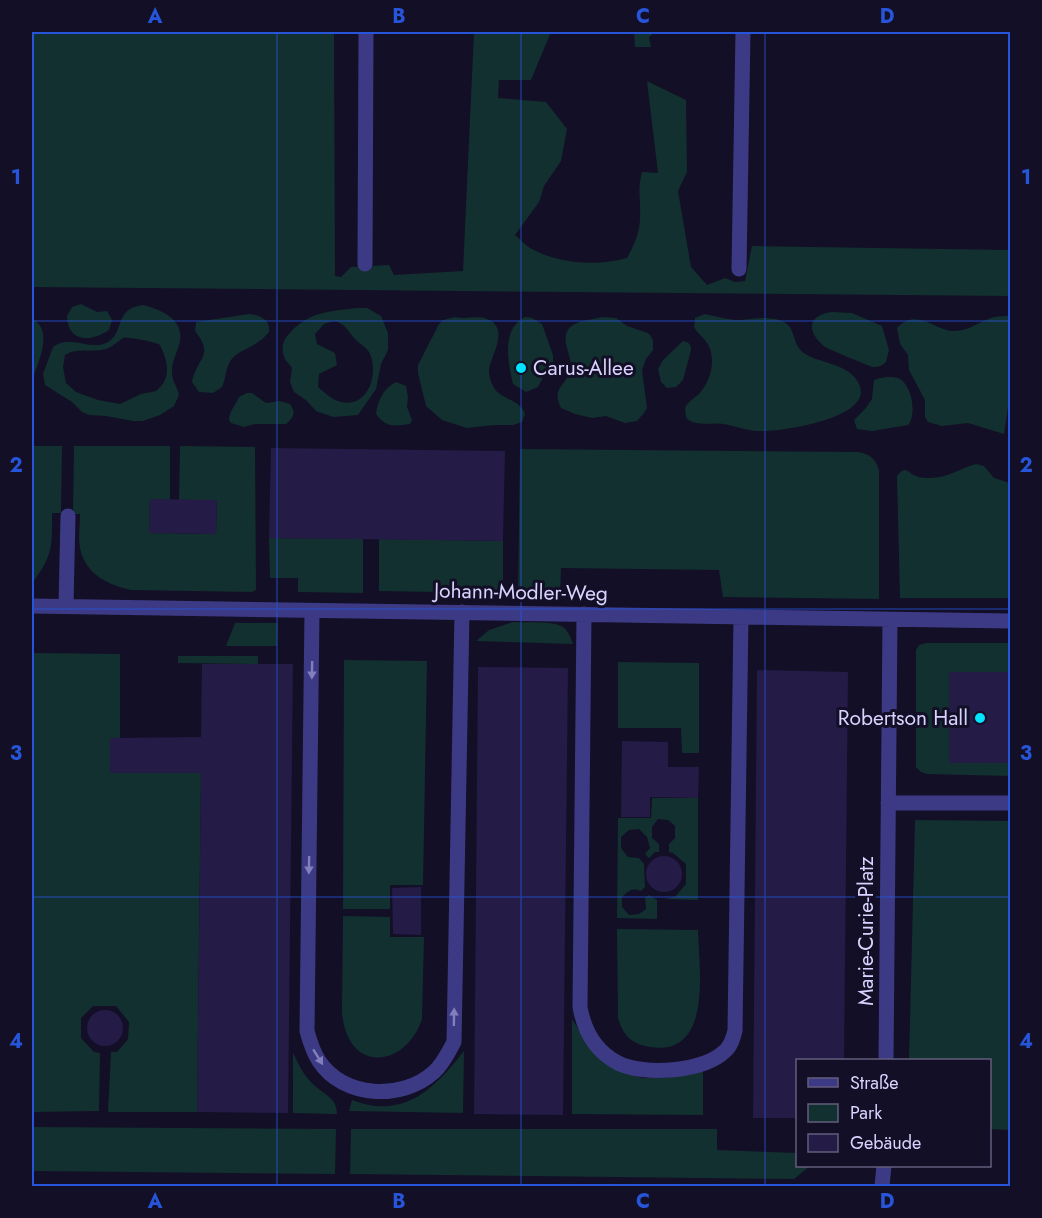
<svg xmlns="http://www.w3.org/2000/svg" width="1042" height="1218" viewBox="0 0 1042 1218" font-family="Jost,sans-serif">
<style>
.green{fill:#12302f;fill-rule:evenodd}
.building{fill:#241b47}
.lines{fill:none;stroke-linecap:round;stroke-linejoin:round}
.minor{stroke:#3d3a85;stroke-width:15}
.oneway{fill:#837fbc}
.grid{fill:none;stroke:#2655da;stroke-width:1.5;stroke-opacity:0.55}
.poi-dot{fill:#00e5ff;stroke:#130f26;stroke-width:2}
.labels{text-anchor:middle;stroke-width:6;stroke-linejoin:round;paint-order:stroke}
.poi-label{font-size:21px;fill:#d9d4ff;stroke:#130f26;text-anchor:start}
.street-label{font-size:21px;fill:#d9d4ff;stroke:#130f26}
.neatline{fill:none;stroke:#2655da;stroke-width:2}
.grid-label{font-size:20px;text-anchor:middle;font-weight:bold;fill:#2655da}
</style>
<rect width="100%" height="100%" fill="#130f26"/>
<path class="green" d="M32 32H334L335 276 341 277 351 267 389 265 394 275 463 271 474 32H551L531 80H499L498 98 546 102 567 129 561 161 544 186 539 202 515 235C521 240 527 247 534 250 560 264 599 266 627 258 634 245 640 233 640 217 641 199 637 191 642 172L658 173 647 81 686 100 687 172 678 191 691 267 707 285 725 278 735 282 745 281 752 246 1010 250V296L32 287Z
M634 32H655L649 37 651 47H635Z
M81 304 97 312 107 311 112 320 109 330C91 342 68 343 67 316L72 307Z
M144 305C161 310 184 319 180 341 178 352 171 362 172 373 172 382 178 387 179 395L174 406 160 415 143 421H133L106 416 89 415 82 412 72 402 45 385 43 374 53 347C71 333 90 352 108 342 126 331 113 308 144 305ZM123 338C129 337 155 342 160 345 168 362 172 378 156 391L141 394 120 404 98 400 76 392 66 383 63 367 65 355C78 347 91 353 106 349 112 347 117 342 123 338Z
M356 308H367L381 316 388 333V350L381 364 376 389 358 415 333 417 316 411 306 400 294 392 290 382 292 368C289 363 285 361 284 356 281 349 283 340 288 335 309 311 327 312 356 308ZM334 321C345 323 347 330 354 338 359 344 367 347 370 354 379 374 368 408 341 402 332 400 325 393 318 387L319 374 337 365 335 353 317 344 315 334 324 324Z
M832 312 852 313 882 326 889 350 886 362C882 366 879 367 873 367 869 366 828 349 825 347 806 332 807 315 832 312Z
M249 314C260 315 271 320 269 332 258 347 237 350 231 360 226 367 226 378 222 387L213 393 199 392 192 382C197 357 215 357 195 331L196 322Z
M705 314C715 316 726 319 736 320 752 320 766 315 782 321 797 327 791 344 804 353 820 364 849 363 859 384 875 418 782 431 763 431 748 432 737 426 723 424 710 422 700 427 687 419 686 415 684 411 686 406 689 401 696 397 700 393 710 381 715 364 710 349 707 339 698 335 694 327L695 318Z
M1010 316V336L1008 347 1010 394 1004 434 968 423 942 426 928 422 925 417V400L909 370 908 355 900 344 897 328C916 306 937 332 955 331 968 331 979 322 991 318 997 316 1004 316 1010 316Z
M455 317C466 320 477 315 487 319 511 328 490 357 489 370 489 374 490 380 492 384 499 401 520 398 525 414L522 422 513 425H494L467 428 442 420 426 406 418 373V365L439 324 443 320Z
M525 317 532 318 542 324 553 355V364L546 371 538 387 526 392 513 384C508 362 501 329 525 317Z
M602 317 616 318 627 326 648 333 651 336 653 341V350L646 359 642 370 647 408 644 413 637 421 625 423 606 416 592 418 575 414 561 408C551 388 565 387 570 371 574 357 560 342 568 330 574 320 592 320 602 317Z
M32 318C55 332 37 362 32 382Z
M683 341C689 342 691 344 691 350L683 380 676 387 667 388 661 382 658 369 663 360Z
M880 378C886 377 894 376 900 379 912 386 917 415 908 425L872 431 857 429 854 420 865 409 872 399 874 380Z
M396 382 406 386 408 397 407 407 412 420 410 424C394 426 386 428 376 414 378 400 383 389 396 382Z
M247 393H252L266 403 280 401 290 404C296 412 294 418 286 424H255L244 427 231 423 229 420C229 411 236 405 239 397Z
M32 446H62L61 513H52C52 547 53 556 32 583Z
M74 446H170V500L150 499 149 533 216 534 217 500H179L180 446 255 447 256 590 252 592 131 590C108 585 85 574 80 548 78 537 80 525 80 514H73Z
M520 449 857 452C870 454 876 458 879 471V599L723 597 719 570 561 568 560 596H518Z
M976 464 984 466 994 478 1010 483V598H900L897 476C907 464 907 473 916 476 920 478 926 478 930 478 948 478 960 468 976 464Z
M269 538 363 539V593L298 592V578H270Z
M379 539 503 541V587L496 593 379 591Z
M513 622C525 623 553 620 563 627 568 631 571 638 573 644L476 641 489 630Z
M235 623H278L277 646H226Z
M926 643H1010V672H949V762L1010 763V776L927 774 921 772 916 767V650L919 645Z
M32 653 120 654V738H110L201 773 197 1112H108L111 1052H117L128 1039 129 1022 116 1006H93L81 1018V1038L94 1052 100 1053 99 1111 32 1112Z
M178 656H258V664L178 663Z
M344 660 427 661 423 885H390V909H343Z
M618 662 699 663V753H682L681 728H618Z
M652 798H698V900L665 899 675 897 686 884V864L673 853 669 852V844L675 838V826L668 820 658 819 652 827V838L659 844V852H655L649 858 645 854 650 848 647 837 639 829 629 830 621 837V848L628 857 639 858 644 864 645 887 641 891C632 887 628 891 622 897V907L629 915 639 914 646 909 645 898 649 895 657 900V919L617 918 618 818H651Z
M915 820 1010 821V1130L990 1129V1060H909Z
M343 916 390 917V937H424L422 1019C406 1068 347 1075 342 1012Z
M617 929 698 930C699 969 713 1057 650 1047 631 1044 623 1035 618 1018Z
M572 1019 589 1046 628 1074 643 1078H665L703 1067V1115L572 1114Z
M464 1051 463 1113 349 1111 352 1100C404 1120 434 1089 464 1051Z
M293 1053C298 1063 303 1074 311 1082 321 1094 337 1096 337 1114L293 1113Z
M32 1127 336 1129 335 1174 32 1171Z
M351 1129H717V1150L797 1153 798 1166H810L794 1179 350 1174Z"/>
<path class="building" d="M271 448 505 451 503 541 269 538Z
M150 499 217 500 216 534 149 533Z
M202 664H293L288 1113 197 1112 201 773H110V738L201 737Z
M478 667 568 668 563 1115 474 1114Z
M757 670 848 672 844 1060H798V1118H753Z
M949 672H1011V763H949Z
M622 741 668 742V767H699L698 798 650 797V817H621Z
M646 874a18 18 0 1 1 36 0a18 18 0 1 1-36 0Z
M421 887V935L393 934 392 888Z
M87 1028a18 18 0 1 1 36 0a18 18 0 1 1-36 0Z"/>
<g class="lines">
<path class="minor" d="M365 264 366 32
M739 269 743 32
M32 606 1010 621
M66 606 68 516
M312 611 307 1031C310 1042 313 1052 319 1061 343 1098 402 1101 434 1072 443 1064 448 1053 454 1042L462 612
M584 614 580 1007C584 1030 595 1051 618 1063 644 1076 703 1072 725 1051 731 1046 733 1038 735 1031L741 617
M888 803H1010
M886 1060 890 620
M882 1186 884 1166"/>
</g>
<defs><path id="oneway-solid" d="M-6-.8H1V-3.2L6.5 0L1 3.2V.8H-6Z" transform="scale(1.5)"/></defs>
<g class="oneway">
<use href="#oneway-solid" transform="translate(312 670) rotate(91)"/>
<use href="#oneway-solid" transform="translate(309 865) rotate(91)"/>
<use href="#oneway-solid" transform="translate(454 1017) rotate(-89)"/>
<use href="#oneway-solid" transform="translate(318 1057) rotate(58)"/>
</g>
<path class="grid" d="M277 32V1186M521 32V1186M765 32V1186M32 321H1010M32 609H1010M32 897H1010"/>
<g class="poi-dot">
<circle cx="521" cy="368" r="6"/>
<circle cx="980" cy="718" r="6"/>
</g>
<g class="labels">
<g class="poi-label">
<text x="533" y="375">Carus-Allee</text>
<text x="968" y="725" text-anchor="end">Robertson Hall</text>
</g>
<g class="street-label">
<text transform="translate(521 592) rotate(1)" y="7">Johann-Modler-Weg</text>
<text transform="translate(866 931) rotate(-90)" y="7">Marie-Curie-Platz</text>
</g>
</g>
<rect width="1042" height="1218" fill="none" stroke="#130f26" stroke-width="66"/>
<rect x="796" y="1059" width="195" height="108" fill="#130f26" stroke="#625e7d" stroke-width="1.5"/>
<rect x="808" y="1078" width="30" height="9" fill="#3d3a85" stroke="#625e7d" stroke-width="1.5"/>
<text x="850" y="1089" font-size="18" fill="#d9d4ff">Straße</text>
<rect x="808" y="1104" width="30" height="18" fill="#12302f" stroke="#625e7d" stroke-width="1.5"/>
<text x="850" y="1119" font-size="18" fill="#d9d4ff">Park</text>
<rect x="808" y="1134" width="30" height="18" fill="#241b47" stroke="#625e7d" stroke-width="1.5"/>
<text x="850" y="1149" font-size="18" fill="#d9d4ff">Gebäude</text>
<rect x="33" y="33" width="976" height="1152" class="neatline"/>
<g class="grid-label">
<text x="155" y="23">A</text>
<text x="399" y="23">B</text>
<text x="643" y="23">C</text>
<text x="887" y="23">D</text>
<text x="16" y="184">1</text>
<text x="1026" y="184">1</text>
<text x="16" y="472">2</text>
<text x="1026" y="472">2</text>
<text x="16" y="760">3</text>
<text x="1026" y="760">3</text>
<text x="16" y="1048">4</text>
<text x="1026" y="1048">4</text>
<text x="155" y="1208">A</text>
<text x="399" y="1208">B</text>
<text x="643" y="1208">C</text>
<text x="887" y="1208">D</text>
</g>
</svg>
